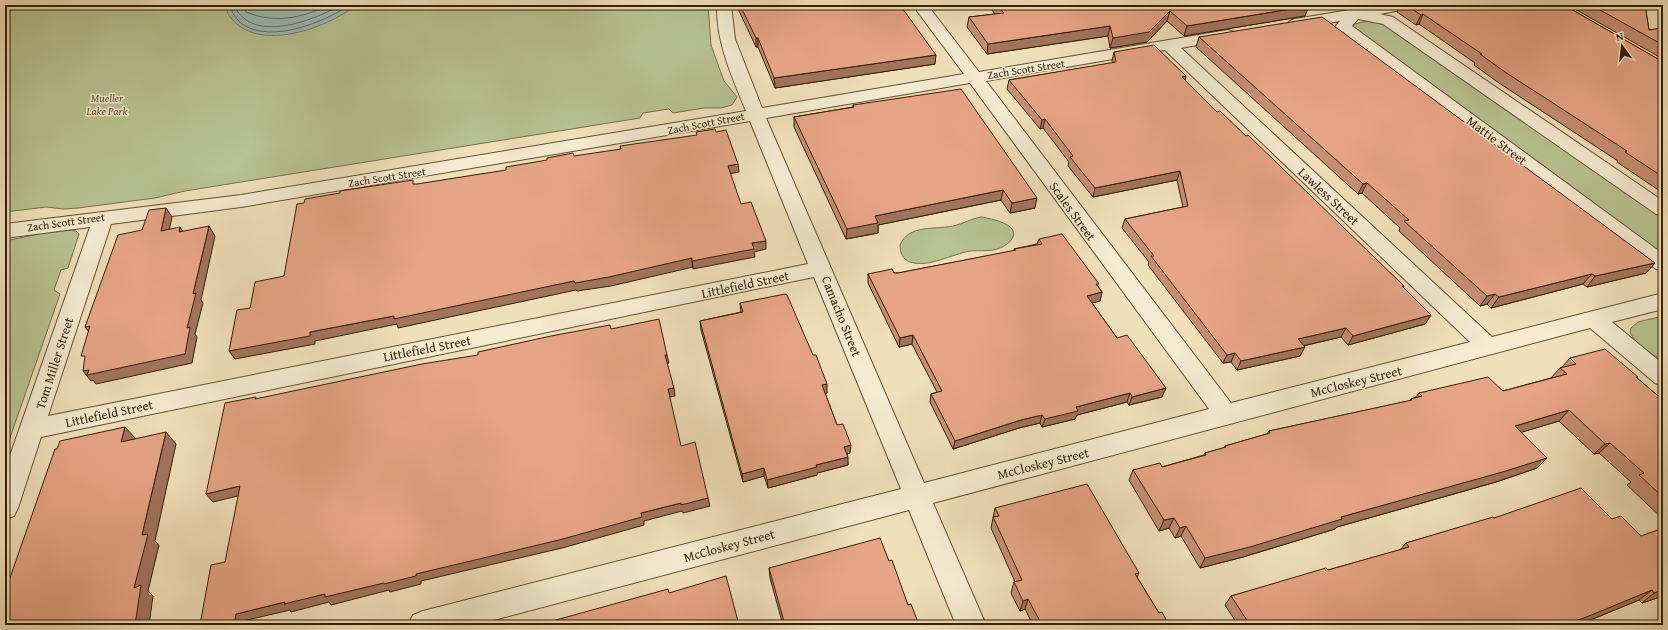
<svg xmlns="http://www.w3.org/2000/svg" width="1668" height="630" viewBox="0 0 1668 630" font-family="'Gentium Book Plus',serif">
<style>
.green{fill:#b7c391;stroke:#76714a}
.water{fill:#9cbbb8;stroke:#727d70}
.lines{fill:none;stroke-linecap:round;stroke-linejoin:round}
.shore{stroke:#686d5e;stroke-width:1}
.minor-casing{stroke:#634f31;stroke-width:2}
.minor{fill:#f5ebd2;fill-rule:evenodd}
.wall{fill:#c78e74;stroke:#341f03}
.shaded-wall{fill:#a2745e;stroke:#341f03}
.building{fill:#e7a587;stroke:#341f03}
.labels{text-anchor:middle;stroke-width:3;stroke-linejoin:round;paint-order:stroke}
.far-street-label{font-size:11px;fill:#341f03;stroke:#f5ebd2}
.far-park-label{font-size:11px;font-style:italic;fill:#5b502e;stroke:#f5ebd2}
.street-label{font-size:13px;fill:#341f03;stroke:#f5ebd2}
</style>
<rect width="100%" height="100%" fill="#f0e0ba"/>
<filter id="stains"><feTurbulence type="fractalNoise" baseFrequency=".005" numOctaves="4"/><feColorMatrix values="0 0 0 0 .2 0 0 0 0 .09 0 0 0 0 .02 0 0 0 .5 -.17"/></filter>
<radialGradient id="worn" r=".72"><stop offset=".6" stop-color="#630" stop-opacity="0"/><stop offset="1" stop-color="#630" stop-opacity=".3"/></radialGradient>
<path class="green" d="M5 5H708L711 45 724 81 737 97 732 105 721 108H704L673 113 669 109 643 113 640 118 185 191 155 198 78 208 63 209 46 207 5 212Z
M1371 20 1379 21 1663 218V256L1354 30 1351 25Z
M982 217C991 219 1021 224 1012 239 1009 243 1005 246 1000 248 991 252 980 250 970 251 952 254 929 268 910 262 902 259 900 252 900 245 909 224 934 230 953 226 963 224 972 218 982 217Z
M63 229 76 231 79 234 68 268 61 270 54 290 60 294 5 452V241Z
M1663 316V360C1650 353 1636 346 1630 332L1631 328 1638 322Z"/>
<path class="water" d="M229 5H356C326 29 252 56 227 12Z"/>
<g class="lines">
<path class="shore" d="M233 5 232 12C235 16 238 21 242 24 272 44 324 22 350 5
M238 5 237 11C240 14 243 18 246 20 271 37 318 18 341 5
M244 5 246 12C275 24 302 18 329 5"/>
<g class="minor-casing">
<path id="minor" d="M717 5H731L735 39 762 108 964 74 917 11V5H931L932 11 979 72 1228 30 1234 32 1236 35 1234 38 1181 48 1492 337 1663 293V309L1612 322 1663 364V386L1655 383 1590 328 933 503 986 625H956L909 510 475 625H408L413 615 423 611 901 489 814 277 41 437 18 508 14 516 5 519V470L90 227 5 238V224L241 195 746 111C732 77 716 42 717 5ZM1165 50 1470 342 1231 403 986 81ZM970 83 1209 409 924 483 766 118ZM750 121 808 264 48 416 111 224 241 207Z
M1380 5H1413L1411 8 1380 14 1393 17 1663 201V216L1656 214 1383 24 1358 19 1352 26 1663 254V271L1656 269 1338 30 1335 27 1340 21 1295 29 1290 27 1287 24 1290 21 1295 19Z"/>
</g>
<use href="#minor" class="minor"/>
</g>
<path class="wall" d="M738 5H900L935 64 775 88 758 47H756L739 11Z
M988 5H1307L1305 16 1184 36 1167 21 1147 42 1110 48 1108 36 987 54 967 27 969 17 995 14Z
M1400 5H1564L1663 62V193L1617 162 1618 161 1499 83 1474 65 1475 63 1419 24 1416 25 1397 12Z
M1568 5H1645L1649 30 1663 28V59Z
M1199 37 1655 263 1646 273 1587 287 1583 284 1491 308 1487 304 1480 306 1399 231 1400 228 1362 193 1358 194 1196 47Z
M1114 52 1186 76 1185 80 1217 112 1404 286 1403 288 1431 315 1425 324 1348 345 1341 337 1303 346 1300 356 1237 370 1231 362 1223 363 1148 265 1149 262 1122 228 1125 219 1183 207 1177 180 1093 197 1068 166 1069 162 1043 128 1040 129 1007 89 1009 80 1113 63 1112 61Z
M853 105 1035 208 1010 213 1001 200 878 225V233L846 239 794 127V117L853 107Z
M1039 239 1098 286 1102 292 1100 301 1092 303 1117 338 1162 397 1129 405 1127 402 1077 415 1075 419 1042 427 1040 423 1019 428 953 449 930 402 931 394 937 392 912 344 899 347 868 283V274L894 273H898L1014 251V249L1037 244Z
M740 303 827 393H825L837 425 850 453 847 454 848 465 817 473V475L768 488 764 476 743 482 701 330 700 321 741 312Z
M1570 358 1638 377 1636 378 1663 400V519L1627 485 1631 482 1599 453 1594 454 1559 421 1521 432 1537 468 1496 482 1337 527 1335 529 1243 557 1200 568 1181 536 1175 538 1169 528 1159 531 1129 480 1133 470 1162 467 1204 455 1205 453 1223 448 1225 446 1267 434 1269 431 1409 401 1411 399 1416 397 1419 393 1503 391 1551 378 1560 368 1562 367Z
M995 508 1139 573 1137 577 1159 613 1169 625H1033L1025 609 1020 611 1011 593 1014 582H1015L991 528Z
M1494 518 1612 519 1641 536 1663 596 1642 603 1639 600 1578 625H1238L1225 605 1231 596 1328 570 1400 550 1406 543Z
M889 561 908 605 919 625H783L770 578 769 568Z"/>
<path class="shaded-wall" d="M1309 6 1305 16 1184 36 1187 26Z
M1170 11 1167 21 1147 42 1110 48 1113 38Z
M1423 14 1419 24 1416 25 1421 15Z
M1110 26 1108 36 987 54 988 44Z
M756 38H758V47H756Z
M936 55 935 64 775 88 774 78Z
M1186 76 1184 85 1182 77Z
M1045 119 1043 128 1040 129 1042 120Z
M738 164 739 172 729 174 728 166Z
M1180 171 1177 180 1093 197 1095 188Z
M1367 183 1362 193 1358 194 1363 184Z
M1003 190 1001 200 878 225V233L846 239 847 229 875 216Z
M1037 198 1035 208 1010 213 1012 203Z
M166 208 172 217 167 240 161 231Z
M209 226 215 236 201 300 203 303 195 334 197 337 192 363 96 384 93 380 91 381 83 371 193 294Z
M180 227 186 237 179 232Z
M766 241V249L754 252 755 257 693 269 692 261 752 243Z
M692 258 693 267 611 286 577 291 576 290 398 328 397 324 315 341V344L235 359 229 351 310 332 394 316Z
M1655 263 1646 273 1587 287 1595 276Z
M1592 274 1583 284 1491 308 1499 297Z
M1102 292 1100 301 1084 305 1087 296Z
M1495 294 1487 304 1480 306 1487 296Z
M1431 315 1425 324 1348 345 1353 336Z
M90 326 93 337 85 327Z
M1346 328 1341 337 1293 348 1298 339Z
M913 335 912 344 899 347 900 338Z
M1305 347 1300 356 1237 370 1241 361Z
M1235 353 1231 362 1223 363 1227 355Z
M665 355H667L669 363 666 364Z
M827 384V393L822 394V385Z
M674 388 675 396 670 397 668 389Z
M1166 388 1162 397 1129 405 1132 397Z
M1130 393 1127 402 1077 415 1075 419 1042 427 1045 419 1076 407Z
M1569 410 1559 421 1506 437 1515 426Z
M1042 415 1040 423 1019 428 953 449 955 441 1021 420Z
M125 427 136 439 121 442Z
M166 432 176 444 155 541 159 545 148 591 153 596 149 625H135L134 588 142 535Z
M1610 443 1599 453 1594 454 1605 444Z
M851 445 850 453 844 455V447Z
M848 457V465L817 473V475L768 488 767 480 816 465Z
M1547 458 1537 468 1496 482 1337 527 1335 529 1243 557 1200 568 1205 558 1341 517Z
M764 468V476L743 482 742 474Z
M240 486 246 494 213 502 206 494Z
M708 498 710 506 683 513 682 511 644 521V525L562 548 421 581V584L390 592 389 590 331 605 329 602 291 612 290 610 243 621V625H217L236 614 285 602 325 594 416 574 641 513 681 503Z
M1174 518 1169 528 1159 531 1164 520Z
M1186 526 1181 536 1175 538 1180 528Z
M1652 590 1639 600 1578 625H1563Z
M1663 590V596L1642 603 1654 593Z
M9 599 16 611 5 603V600Z
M1028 599 1025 609 1020 611 1023 601Z"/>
<path class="building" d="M740 5H900L936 55 774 78 758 38H756Z
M997 5H1307L1309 6 1187 26 1170 11 1149 32 1113 38 1110 26 988 44 969 17 1004 13Z
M1406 5H1564L1663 62V177L1625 152 1627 151 1505 72 1480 54H1482L1423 14 1421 15Z
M1591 5H1645L1649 30 1663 28V45Z
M1322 17 1655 263 1595 276 1592 274 1499 297 1495 294 1487 296 1404 221 1409 220 1367 183 1363 184 1199 37Z
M1154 45 1186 76 1182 77 1217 112 1220 111 1246 136 1248 135 1404 286H1402L1431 315 1353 336 1346 328 1298 339 1305 347 1241 361 1235 353 1227 355 1151 256H1154L1125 219 1188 206 1180 171 1095 188 1070 157 1073 156 1045 119 1042 120 1009 80 1116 62 1114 52Z
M961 89 1037 198 1012 203 1003 190 875 216 878 223 847 229 794 117 854 107 853 105Z
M715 129 716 132 726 130 738 164 728 166 741 204 751 202 766 241 752 243 754 249 692 261V258L609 277 575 283 574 281 394 319V316L310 332V336L229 351 237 310 250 308 255 282 284 276 297 204 304 203 305 199 340 193V191L413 180V184H417L506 170V167L547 160V158L573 153 574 156 621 149 620 146 697 135 696 132Z
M166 208 161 231 180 227 179 232 209 226 193 294 196 293 187 328 190 327 185 354 87 375 89 370 83 371 85 356H81L90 326 85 327 118 235 142 230 149 210Z
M1062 234 1099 284H1096L1102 292 1087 296 1117 338 1127 335 1166 388 1132 397 1130 393 1076 407 1078 411 1045 419 1042 415 1021 420 955 441 931 394 942 391 913 335 900 338 868 274 892 269 894 273H898L1016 250 1014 249 1042 244 1039 239Z
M785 294 787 295 813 355H816L827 384 822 385 837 425 843 424 851 445 844 447 848 457 816 465 817 467 767 480 764 468 742 474 700 321 743 312 740 303Z
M659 319 667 355H665L674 388 668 389 681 446 695 442 708 498 681 505V503L641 513 642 517 559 540 416 574V576L384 584V583L325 597V594L284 604 285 602 236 614 235 621 217 625H200L211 565 225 562 240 486 206 494 225 403 256 397 255 399 422 364 478 355V352L551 336 610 325 611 329Z
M1605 349 1638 377H1636L1663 400V497L1639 475 1644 473 1610 443 1605 444 1569 410 1515 426 1547 458 1506 471 1341 517 1342 519 1250 547 1205 558 1186 526 1180 528 1174 518 1164 520 1133 470 1160 463 1162 467 1206 455 1205 453 1226 447 1225 446 1270 433 1269 431 1412 400 1411 399 1422 396 1419 393 1488 377 1503 391 1567 374 1560 368 1576 364 1570 358Z
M125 427 121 442 166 432 142 535 148 534 134 588 141 585 135 625H5V615L9 599 5 600V592L55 449H57L60 441Z
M1087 484 1139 573 1135 574 1159 613 1162 612 1169 625H1042L1028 599 1023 601 1014 582 1022 580 993 517 999 516 995 508Z
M1581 488 1612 519 1621 516 1641 536 1663 528V590L1654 593 1652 590 1584 618 1563 625H1250L1231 596 1326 568 1328 570 1409 547 1406 543 1493 517 1494 518Z
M880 538 889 561 892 560 908 605 911 604 919 625H785L769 568Z
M726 576 739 625H538L668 589 669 593Z"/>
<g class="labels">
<g class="far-street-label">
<text transform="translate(1026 69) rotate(-9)" y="4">Zach Scott Street</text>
<text transform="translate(706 123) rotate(-11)" y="4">Zach Scott Street</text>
<text transform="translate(387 177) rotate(-9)" y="4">Zach Scott Street</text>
<text transform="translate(66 222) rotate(-8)" y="4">Zach Scott Street</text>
</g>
<g class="far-park-label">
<text x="107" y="102">Mueller<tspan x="107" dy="13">Lake Park</tspan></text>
</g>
<g class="street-label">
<text transform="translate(1497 140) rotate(37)" y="5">Mattie Street</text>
<text transform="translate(1329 196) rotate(43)" y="5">Lawless Street</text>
<text transform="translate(1073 211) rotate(54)" y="5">Scales Street</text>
<text transform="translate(745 284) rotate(-12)" y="5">Littlefield Street</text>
<text transform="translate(842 316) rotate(68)" y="5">Camacho Street</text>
<text transform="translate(427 348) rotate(-11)" y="5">Littlefield Street</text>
<text transform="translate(54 363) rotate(-72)" y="5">Tom Miller Street</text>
<text transform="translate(1356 381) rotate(-14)" y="5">McCloskey Street</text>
<text transform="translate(109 413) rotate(-12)" y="5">Littlefield Street</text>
<text transform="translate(1043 463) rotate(-14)" y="5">McCloskey Street</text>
<text transform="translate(729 545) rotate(-15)" y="5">McCloskey Street</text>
</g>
</g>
<rect width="1668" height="630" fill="none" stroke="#f0e0ba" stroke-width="20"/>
<rect x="6" y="6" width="1656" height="618" fill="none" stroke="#341f03" stroke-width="2"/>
<rect x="10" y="10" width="1648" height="610" fill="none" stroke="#341f03"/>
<g transform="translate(1622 46) rotate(345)" stroke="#f5ebd2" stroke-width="3" paint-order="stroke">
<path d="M0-3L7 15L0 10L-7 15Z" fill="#341f03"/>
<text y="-6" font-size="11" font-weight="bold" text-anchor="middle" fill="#341f03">N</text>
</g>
<rect width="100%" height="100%" filter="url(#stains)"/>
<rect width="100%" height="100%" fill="url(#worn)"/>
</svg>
